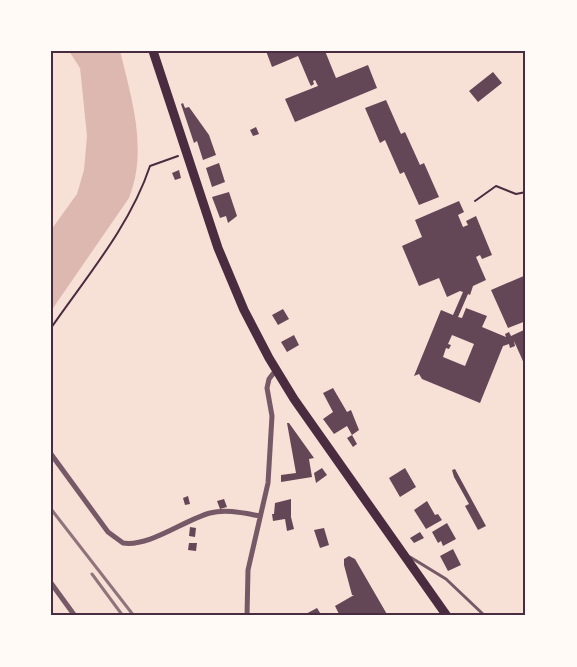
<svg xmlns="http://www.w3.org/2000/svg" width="577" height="667" viewBox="0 0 577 667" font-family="'Alegreya Sans',sans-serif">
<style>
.water{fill:#dcb8b0}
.building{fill:#644757;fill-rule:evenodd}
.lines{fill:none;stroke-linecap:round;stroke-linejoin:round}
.path{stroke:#4a2c40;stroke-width:2}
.service{stroke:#755966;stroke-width:3}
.minor{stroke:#755966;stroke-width:5}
.secondary{stroke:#4a2c40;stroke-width:9}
.rail{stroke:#8f747c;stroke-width:3}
.neatline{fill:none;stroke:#4a2c40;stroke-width:2}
</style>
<rect width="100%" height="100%" fill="#f7e1d7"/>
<path class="water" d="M69 51H120C132 100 148 150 129 198L51 311V230L77 194 84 170 87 136 80 68Z"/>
<path class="building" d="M266 51H325L336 78 368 65 377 88 295 122 285 99 318 86 315 80 313 81 314 84 311 86 309 82 298 56 272 67Z
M493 72 502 83 478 102 469 91Z
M386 100 401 134 405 132 420 165 424 163 439 197 419 205 404 172 400 174 385 140 380 143 365 108Z
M183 103 185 108 189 107 209 135 216 155 203 160 197 141 194 143 181 104Z
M256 127 259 134 253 136 250 130Z
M219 163 225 182 212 187 206 168Z
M179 170 181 178 175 180 172 173Z
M229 192 237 216 228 223 226 216 220 218 212 197Z
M459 201 464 212 458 215 463 227 468 225 466 221 476 216 492 255 482 259 480 255 476 257 486 280 473 286 470 295 468 294 458 317 462 318 466 308 487 316 482 327 506 337 505 334 509 332 511 336 526 329V368L514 341 515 346 510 348 509 344 503 346 480 403 422 379 419 374 414 376 441 310 453 315 463 292 460 291 447 297 439 278 419 286 402 246 422 237 415 220ZM452 335 474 344 465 366 443 357 446 348 449 349 451 345 448 344Z
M526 275V321L508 328 491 290Z
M283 309 289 319 278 325 272 315Z
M294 335 299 345 287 352 281 342Z
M333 388 347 412 351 410 359 430 352 435 347 426 334 434 323 419 333 412 323 393Z
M287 423H289L314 458 309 459 312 477 281 482V475L296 473Z
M352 435 357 444 353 447 347 438Z
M322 468 327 475 316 483 314 473Z
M405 468 416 487 400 497 389 478Z
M455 469 486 526 478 530 465 506 469 504 454 477 452 470Z
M188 496 190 504 185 505 183 498Z
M224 499 227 507 220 509 217 501Z
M291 499V517L294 529 287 531 285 519 273 521 272 514H274L275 503Z
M427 501 435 515 438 514 442 520 426 529 414 510Z
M447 523 456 539 443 546 441 541 438 543 432 532Z
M190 527 196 528 195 537 189 536Z
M324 528 329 545 320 548 314 530Z
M420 532 424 538 414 543 410 538Z
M189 543H197L196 551 188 550Z
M453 549 461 565 448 571 440 556Z
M349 556 355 559 388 616H340L335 606 354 595H352L344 565V559Z
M317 608 322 616H302Z"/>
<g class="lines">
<path class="path" d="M475 201 496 186 516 194 526 192
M51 328C87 276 130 226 150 166L178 156"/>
<path class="service" d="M410 557 446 579 485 616"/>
<path class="minor" d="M51 454 108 532 123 543C150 547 184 520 210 513 226 509 243 513 260 516
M51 583 75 616
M247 616 248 570 268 483 272 416 267 388 269 379 276 370"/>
<path class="secondary" d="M153 51 218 248 244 310 269 358 294 399 447 616"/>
<path class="rail" d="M51 509 134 616
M92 574 123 616"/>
</g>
<rect width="577" height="667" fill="none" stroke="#fffaf5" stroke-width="105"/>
<rect x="52" y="52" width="472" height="562" class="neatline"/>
</svg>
